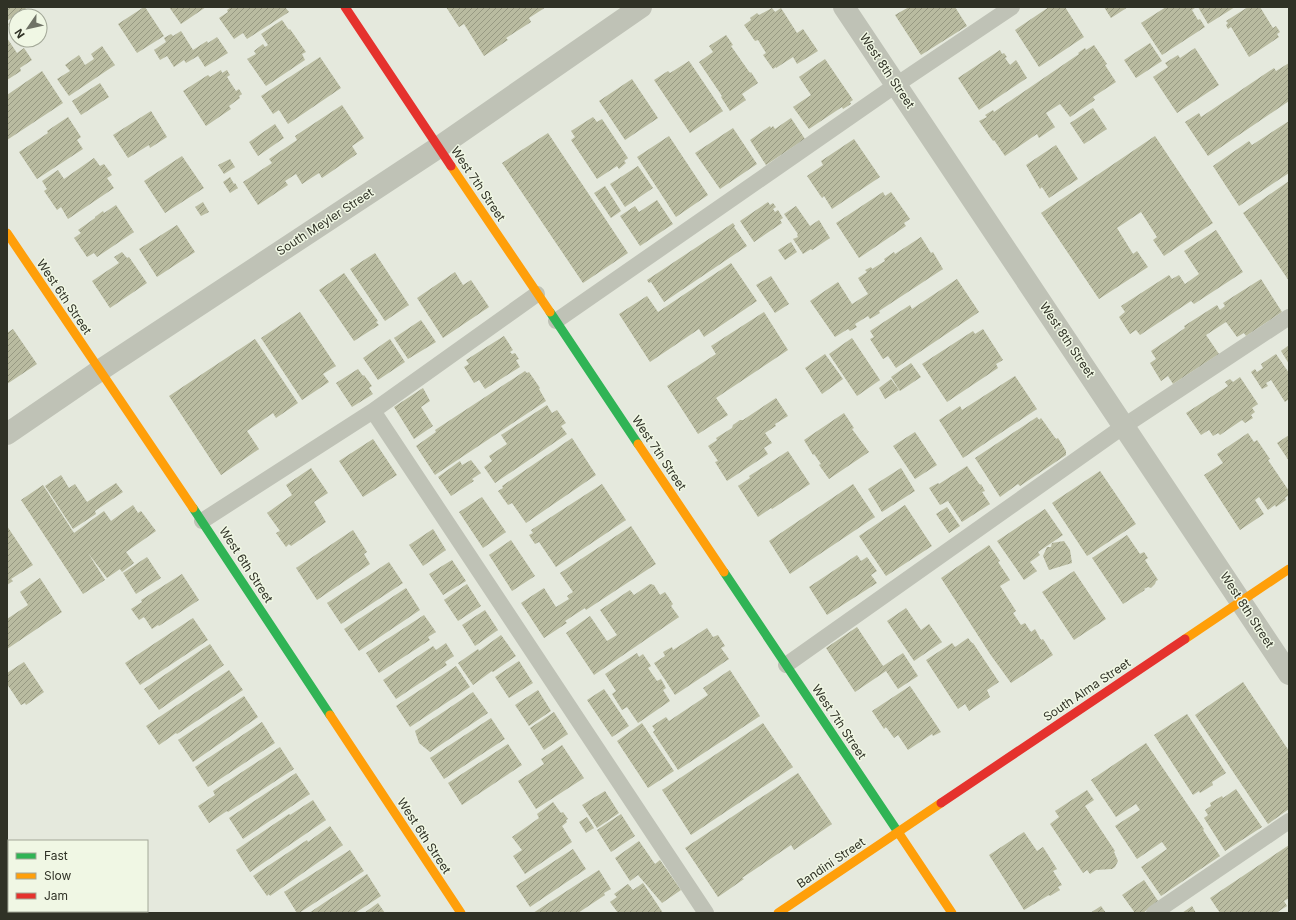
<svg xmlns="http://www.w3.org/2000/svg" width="1296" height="920" viewBox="0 0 1296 920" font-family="Inter,sans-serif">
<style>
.building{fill:url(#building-hatch)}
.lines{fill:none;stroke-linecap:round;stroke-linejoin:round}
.lane{stroke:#bfc2b6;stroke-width:16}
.street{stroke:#bfc2b6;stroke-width:22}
.fast{stroke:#30b455;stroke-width:9}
.slow{stroke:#ff9f0a;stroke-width:9}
.jam{stroke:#e5322d;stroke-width:9}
.labels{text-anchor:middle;stroke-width:3;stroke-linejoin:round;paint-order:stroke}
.street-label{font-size:12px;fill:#303226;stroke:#f0f7e4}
</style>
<defs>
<pattern id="building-hatch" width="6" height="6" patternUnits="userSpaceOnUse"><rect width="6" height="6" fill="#b9bba0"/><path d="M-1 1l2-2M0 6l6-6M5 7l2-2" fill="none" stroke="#979982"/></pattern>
</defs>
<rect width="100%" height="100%" fill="#e5e9dd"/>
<path class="building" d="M7 7H28L7 21Z
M144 7H145L164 36 137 53 118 24Z
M169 7H206L181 24Z
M231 7H285L289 12 247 39 243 33 234 39 219 18 228 12 227 10Z
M446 7H546L529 18 531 22 506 38 508 40 484 56 464 24 459 27Z
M909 7H955L967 26 921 55 895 15Z
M1049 7H1065L1084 37 1039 67 1015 30Z
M1104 7H1128L1111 18Z
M1166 7H1194L1195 8 1192 10 1198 20 1200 19 1205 27 1162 55 1141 23Z
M1198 7H1235L1208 24Z
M1248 7H1260L1273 28 1276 26 1280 32 1277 34 1279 37 1249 57 1231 27 1228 29 1226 25 1228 23 1226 21Z
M772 8 775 12 781 8 797 33 803 29 818 51 797 64 793 57 776 68V67L773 69 763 55 766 53 758 40 755 41 744 25 751 20 750 18 757 13 759 15Z
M16 18V36L8 24Z
M282 20 289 30 290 29 306 52 302 54 305 60 266 86 247 59 256 54 254 51 263 44 265 47 268 45 261 34Z
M181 31 193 50 207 41 208 43 217 37 228 53 205 67 198 56 186 63 184 60 174 67 167 56 160 60 154 50 166 42 164 38 171 34 173 36Z
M726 35 733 45 731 46 750 73 751 72 758 83 742 94 746 100 730 111 721 97 722 96 699 62 713 52 709 46Z
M7 38 17 53 24 48 32 60 20 68 21 71 7 80Z
M1150 43 1162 61 1136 78 1124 60Z
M1094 45 1107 64 1105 65 1116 82 1093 97 1095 100 1070 117 1060 104 1046 113 1055 127 1039 138 1037 134 1005 156 994 140 993 141 979 121 987 117 985 115 993 110 994 112 1079 54 1078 53 1085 48 1086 50Z
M102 46 115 65 69 96 57 79 70 71 65 65 79 55 85 65 94 59 91 54Z
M1195 48 1219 85 1177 113 1153 77 1168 67 1165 63 1178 55 1180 58Z
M1000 50 1002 54 1004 53 1007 57 1005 58 1010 65 1016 60 1027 78 979 110 958 78Z
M320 57 341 88 288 124 279 110 273 114 261 96Z
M825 59 853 100 850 102 851 104 843 109 842 107 809 129 793 107 811 95 799 77Z
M689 61 723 111 690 133 654 80 668 71 670 73Z
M1289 63V101L1208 156 1185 122 1199 113 1201 117 1274 68 1276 71Z
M221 70 222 73 227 70 230 75 227 77 236 91 239 89 242 94 239 96 240 98 229 106 231 109 206 126 183 91 208 75 210 77Z
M42 71 63 103 7 140V95Z
M632 79 658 118 625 140 599 101Z
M100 83 109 97 81 115 72 101Z
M342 105 364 138 352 146 357 154 322 178 319 173 302 184 296 174 285 181 288 185 258 205 243 182 272 163 269 159 297 140 295 136Z
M1093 108 1107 129 1084 144 1070 123Z
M151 111 167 137 150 148 149 145 128 158 113 135Z
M68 117 81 137 77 140 83 149 37 179 19 152 48 133 47 131Z
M593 117 597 122 602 119 628 158 624 161 626 163 619 169 617 166 597 179 571 140 575 137 571 131Z
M791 118 805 139 766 165 750 140 770 126 771 128 773 126 775 129Z
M1289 121V173L1239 206 1213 166 1249 141 1252 145Z
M275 124 284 138 258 156 249 142Z
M733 128 757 164 720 189 695 153Z
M548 133 628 253 583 283 502 163Z
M669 136 708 195 676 217 637 157Z
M1155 136 1213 223 1164 256 1153 240 1157 237 1141 212 1117 228 1133 254 1137 251 1148 267 1099 299 1041 213Z
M854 139 880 177 832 209 824 196 822 198 807 176 823 165 821 161Z
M1056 145 1078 179 1049 198 1042 187 1040 189 1026 165Z
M182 156 204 188 165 213 144 181Z
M94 158 100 166 104 164 112 175 107 178 114 188 68 219 61 207 57 210 44 191 47 189 42 181 58 170 64 179Z
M230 159 235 167 224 174 218 165Z
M638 166 653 188 625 207 610 184Z
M230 177 234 184 235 183 238 188 230 193 223 182Z
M1289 181V281L1243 213Z
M605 186 621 211 611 218 594 193Z
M883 192 885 196 891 192 910 219 904 223 906 226 859 258 836 223Z
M657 200 673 224 640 246 620 216 635 206 639 212Z
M203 202 209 212 201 216 195 207Z
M768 202 770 205 773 203 776 207 773 209 775 212 778 210 783 218 780 220 782 223 754 242 740 221Z
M116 205 134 232 97 257 94 253 87 257 74 238 81 233 78 230 95 218V217L103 211 104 213Z
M796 206 810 226 819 220 830 238 812 250 811 249 803 254 793 239 798 237 797 235 798 234 784 214Z
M733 223 735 226 734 227 747 246 664 302 651 282 649 283 647 280Z
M177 225 195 252 157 277 139 249Z
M1216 230 1243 272 1194 304 1191 301 1140 335 1136 330 1130 334 1119 317 1125 312 1121 306 1169 275 1172 279 1179 275 1185 284 1199 274 1184 251Z
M921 237 931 253 933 252 943 269 879 311 880 313 870 319 868 316 855 324 857 327 850 331 848 329 835 337 810 301 838 282 852 304 868 294 858 278 867 272 865 270 871 267 872 269 885 261 884 259 894 252 895 254Z
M791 242 797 252 785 260 778 250Z
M122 252 127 258 129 257 147 283 110 308 92 281 119 263 114 257Z
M375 253 409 305 385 321 350 269Z
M731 263 757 301 704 337 699 329 650 362 619 314 647 296 658 312Z
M455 272 463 285 471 280 489 307 443 338 417 298Z
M344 273 378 321 376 322 379 325 354 341 319 290Z
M771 276 789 304 775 313 756 285Z
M957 279 979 312 896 368 888 356 883 359 870 339 874 337 870 331 910 305 912 309Z
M1261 279 1282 312 1246 336 1244 333 1237 337 1226 322 1206 335 1219 354 1173 384 1168 376 1161 381 1150 363 1156 359 1151 351 1185 328 1184 326 1217 305 1220 310 1225 306 1223 303Z
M300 312 336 366 323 374 329 382 302 400 261 338Z
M764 312 788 350 716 398 728 415 698 434 667 386 716 354 711 346Z
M421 320 436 342 408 359 394 338Z
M13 329 37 364 7 384V333Z
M983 329 1003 360 996 364 998 368 947 402 922 364 973 331 975 334Z
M504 336 513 350 510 352 512 354 515 353 519 359 516 360 520 367 485 389 479 380 474 383 464 367 469 364 466 360Z
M852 338 880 380 857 396 829 354Z
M255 339 298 403 276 418 273 413 247 431 259 449 221 475 169 396Z
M390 339 405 362 378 380 363 358Z
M1289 345V364L1281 351Z
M825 354 843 379 822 394 805 368Z
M1276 354 1289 373V399L1285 402 1271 380 1266 383 1268 386 1262 389 1251 372 1255 369 1257 372 1263 368 1261 364Z
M911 363 921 377 900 391 891 377Z
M358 369 363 376 364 375 372 386 369 388 373 394 352 407 336 383Z
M525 371 527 373 529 372 540 388 539 389 546 401 435 475 416 446 436 432 435 430Z
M1015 376 1037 409 963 458 939 420 960 406 962 410Z
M1240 377 1258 404 1252 408 1255 412 1251 415 1253 418 1245 423 1242 420 1220 435 1218 433 1213 436 1209 430 1201 435 1186 413 1228 386 1225 382 1230 379 1233 382Z
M891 379 899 390 885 399 879 388Z
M423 388 430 401 421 407 433 426 414 439 394 407Z
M776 398 788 416 775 424 776 426 765 433 772 443 764 448 768 454 727 481 715 462 718 461 708 446 717 440 716 438 732 428 733 425 740 420H743Z
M547 405 552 413 557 410 566 423 561 426 567 434 495 483 484 467 492 461 489 456 507 444 501 435Z
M844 413 854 428 852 429 869 452 829 479 819 465 821 464 814 454 813 455 804 440Z
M1037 417 1039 420 1041 418 1056 439 1058 438 1066 451V455L1020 486 1018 484 1000 497 975 458Z
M915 432 937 465 915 479 893 446Z
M1248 433 1254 442 1257 440 1270 459 1268 460 1289 491V495L1285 498 1286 500 1276 507 1275 505 1268 510 1259 497 1255 500 1264 514 1240 530 1204 475 1223 463 1217 454Z
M1289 435V461L1277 443Z
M572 438 596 475 526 523 512 503 508 505 498 491 503 488 502 486Z
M373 439 397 475 363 497 339 461Z
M788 451 810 484 772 509 771 508 758 517 738 486 750 478 749 476Z
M471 460 481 473 472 479 474 481 451 496 438 477 460 461 462 465Z
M967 466 980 485 981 484 985 491 982 492 990 504 962 522 948 501 940 505 929 488 938 483 939 484Z
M311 468 328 493 314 502 326 522 291 546 289 544 286 547 276 533 280 531 267 513 292 495 286 485Z
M901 468 915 491 882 512 868 489Z
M1100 471 1136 524 1087 556 1052 503Z
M61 475 69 488 75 484 87 502 116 483 123 492 95 511 96 514 73 529 45 486Z
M602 484 626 520 556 567 539 542 535 544 529 535 533 533 531 530Z
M853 484 875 517 790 574 769 541Z
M43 485 74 533 104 511 111 521 133 505 138 513 141 511 156 531 126 552 134 563 122 572 120 569 107 578 88 553 105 580 83 594 21 500Z
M482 497 506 532 483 548 459 512Z
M905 505 932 546 886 576 859 536Z
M947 507 960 526 949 533 936 514Z
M1045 509 1063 535 1038 552 1040 555 1030 562 1037 571 1024 580 997 541Z
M7 526 33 565 11 579 13 581 7 585Z
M631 526 656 564 586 610 585 608 565 621 567 623 544 638 521 603 544 588 556 607 569 599 567 596 573 592 560 573Z
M433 529 446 550 423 566 409 545Z
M353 530 367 552 364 554 370 564 317 600 296 568Z
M1127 535 1140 554 1144 552 1148 558 1145 560 1158 580 1156 581 1155 584 1151 588 1148 587 1144 589 1145 590 1123 604 1092 558Z
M511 540 535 576 512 591 489 555Z
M1064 541 1070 550 1072 563 1049 570 1043 556 1047 547H1051L1052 543Z
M989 545 1000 561 998 562 1010 580 1000 586 1016 611 1013 613 1021 625 1025 623 1031 632 1035 629 1041 640 1043 639 1053 655 1011 683 990 654 941 578Z
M857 555 861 561 867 557 877 571 871 575 877 583 827 615 809 587Z
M147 557 161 578 136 594 123 573Z
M452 560 466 581 443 595 429 574Z
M389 562 403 583 341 624 327 603Z
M1074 571 1106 619 1074 640 1042 592Z
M182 574 199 600 159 626 158 625 152 629 144 617 139 620 131 609 142 602 141 600Z
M40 578 62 612 7 649V619L28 605 20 592Z
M467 584 481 606 458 621 444 600Z
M650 584 654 585 660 595 665 592 673 604 671 606 679 617 594 675 566 633 590 616 607 641 617 635 600 610 630 590 634 595Z
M406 588 420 610 359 651 344 629Z
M906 608 921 630 929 624 942 642 914 661 887 621Z
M485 610 498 630 475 646 462 625Z
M424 615 436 632 428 637 430 640 379 673 366 653Z
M193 618 208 640 140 685 125 663Z
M857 627 883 666 903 653 918 676 898 689 886 671 855 692 826 648Z
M707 628 713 637 718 635 725 646 721 648 729 659 675 695 654 663 665 656 663 652 672 647 673 650Z
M501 635 516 656 493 672 492 671 473 685 458 663 478 649 479 651Z
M968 638 972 643H973L999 682 987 690 990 697 969 711 965 704 958 709 926 660 952 643 955 647Z
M446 643 454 656 445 662 447 665 396 699 383 680 433 646 436 650Z
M210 644 224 665 159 710 144 689Z
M637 653 639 657 643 654 651 666 648 668 657 681 661 679 666 688 663 690 670 701 638 723 627 707 622 710 612 694 616 691 605 674Z
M519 661 533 683 509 698 495 677Z
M24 662 44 692 26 705 25 703 21 705 7 684V673Z
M456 666 470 687 410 727 396 706Z
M229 670 243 690 177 734 176 733 159 745 146 726Z
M730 670 760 716 678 770 653 732 655 730 652 726 666 717 669 721 708 695 703 688Z
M1243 682 1289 751V809L1268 824 1195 715Z
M910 686 941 732 933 736 932 734 908 750 898 735 894 738 886 727 884 729 872 711Z
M604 689 629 726 612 737 587 700Z
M538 690 551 711 529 726 515 705Z
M473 692 488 713 430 752 419 743 415 731Z
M244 696 258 717 193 762 178 740Z
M554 712 568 734 544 750 530 728Z
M1187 714 1226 773 1212 782 1213 785 1200 793 1199 791 1193 795 1154 735Z
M491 718 505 739 444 779 430 758Z
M262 722 275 743 208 787 195 767Z
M642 723 674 771 648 788 617 741Z
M763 723 793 767 691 835 662 790Z
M1146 743 1204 829 1203 830 1220 856 1161 896 1141 867 1167 849 1162 842 1137 859 1115 826 1140 810 1136 804 1116 817 1091 780Z
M508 744 522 765 462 805 448 783Z
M562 745 584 778 536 809 518 781 544 764 541 759Z
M280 747 294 769 228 812 227 811 209 823 198 806 215 795 213 791Z
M296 773 310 794 243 839 229 818Z
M798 773 832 824 794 850 791 845 742 878 744 879 718 897 685 848Z
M1236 789 1262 827 1225 851 1204 818 1208 815 1205 810 1211 806 1210 803 1222 796 1223 798Z
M1087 790 1094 800 1085 806 1115 851 1114 852 1118 861 1115 867 1112 869 1096 870 1090 874 1087 870 1083 873 1050 824 1059 817 1055 811Z
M605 791 619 813 597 828 582 805Z
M313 800 326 820 250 872 236 850 289 814 290 815Z
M553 802 561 813 563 812 568 819 566 820 567 822 562 826 572 842 525 874 513 856 522 850 512 837 539 818 537 814Z
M621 814 635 836 611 852 597 830Z
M587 817 594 828 586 833 579 822Z
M330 826 343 845 270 896 269 894 267 896 253 876 307 840 308 842Z
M1024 832 1037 851 1043 847 1057 869 1053 871 1062 885 1058 887 1060 890 1050 896 1049 895 1024 910 989 855Z
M639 841 655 864 660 860 681 890 662 903 638 875 630 881 615 858Z
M1289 845V898L1284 901 1287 906 1276 913H1220L1210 898Z
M573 849 586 869 530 907 516 886Z
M350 850 364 871 299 913H297L284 892Z
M599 870 611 889 604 893 605 895 578 913H533Z
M367 874 381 896 355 913H309Z
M1144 880 1158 901 1143 913H1135L1122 895Z
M643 883 663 913H618L610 902 617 897 614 894 628 884 633 890Z
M378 903 385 913H364Z
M1101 906 1106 913H1090Z
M1192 906 1196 913H1182Z"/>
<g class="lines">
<path class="lane" d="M556 321 896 85 1012 7
M373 411 706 913
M202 521 373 411 537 294
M786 665 1124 426 1289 317
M1154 913 1289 821"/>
<path class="street" d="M844 7 1289 674
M7 434 99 371 439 147 641 7"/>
<path class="fast" d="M550 312 638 444
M193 508 330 715
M724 572 900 835"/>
<path class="slow" d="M451 166 550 312
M7 233 193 508
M638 444 724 572
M1185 639 1289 569
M330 715 461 913
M900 835 952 913
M778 913 941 803"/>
<path class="jam" d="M345 7 451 166
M941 803 1185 639"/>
</g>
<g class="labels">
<g class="street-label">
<text transform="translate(887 71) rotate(56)" y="4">West 8th Street</text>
<text transform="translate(478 184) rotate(56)" y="4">West 7th Street</text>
<text transform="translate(325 222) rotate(-33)" y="4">South Meyler Street</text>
<text transform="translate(64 297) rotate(56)" y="4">West 6th Street</text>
<text transform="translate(1067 340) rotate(56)" y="4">West 8th Street</text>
<text transform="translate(659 453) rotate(56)" y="4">West 7th Street</text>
<text transform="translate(246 565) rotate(57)" y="4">West 6th Street</text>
<text transform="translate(1247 610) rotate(57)" y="4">West 8th Street</text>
<text transform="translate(1087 690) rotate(-34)" y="4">South Alma Street</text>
<text transform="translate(839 722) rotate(56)" y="4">West 7th Street</text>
<text transform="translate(424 836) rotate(57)" y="4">West 6th Street</text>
<text transform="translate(831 863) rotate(-34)" y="4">Bandini Street</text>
</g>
</g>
<rect width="1296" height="920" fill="none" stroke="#303226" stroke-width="16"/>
<rect x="8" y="840" width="140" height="72" fill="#f0f7e4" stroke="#a3a898"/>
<rect x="16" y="853" width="20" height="6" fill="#30b455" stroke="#a3a898"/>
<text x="44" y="860" font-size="12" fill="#303226">Fast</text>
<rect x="16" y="873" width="20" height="6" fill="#ff9f0a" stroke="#a3a898"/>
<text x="44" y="880" font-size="12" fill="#303226">Slow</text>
<rect x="16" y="893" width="20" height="6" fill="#e5322d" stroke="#a3a898"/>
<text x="44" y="900" font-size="12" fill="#303226">Jam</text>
<g transform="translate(28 28) rotate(236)"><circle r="19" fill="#f0f7e4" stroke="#a3a898"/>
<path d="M0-3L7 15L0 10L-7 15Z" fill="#6f7266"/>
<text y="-6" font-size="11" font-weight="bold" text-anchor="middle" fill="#303226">N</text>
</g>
</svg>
